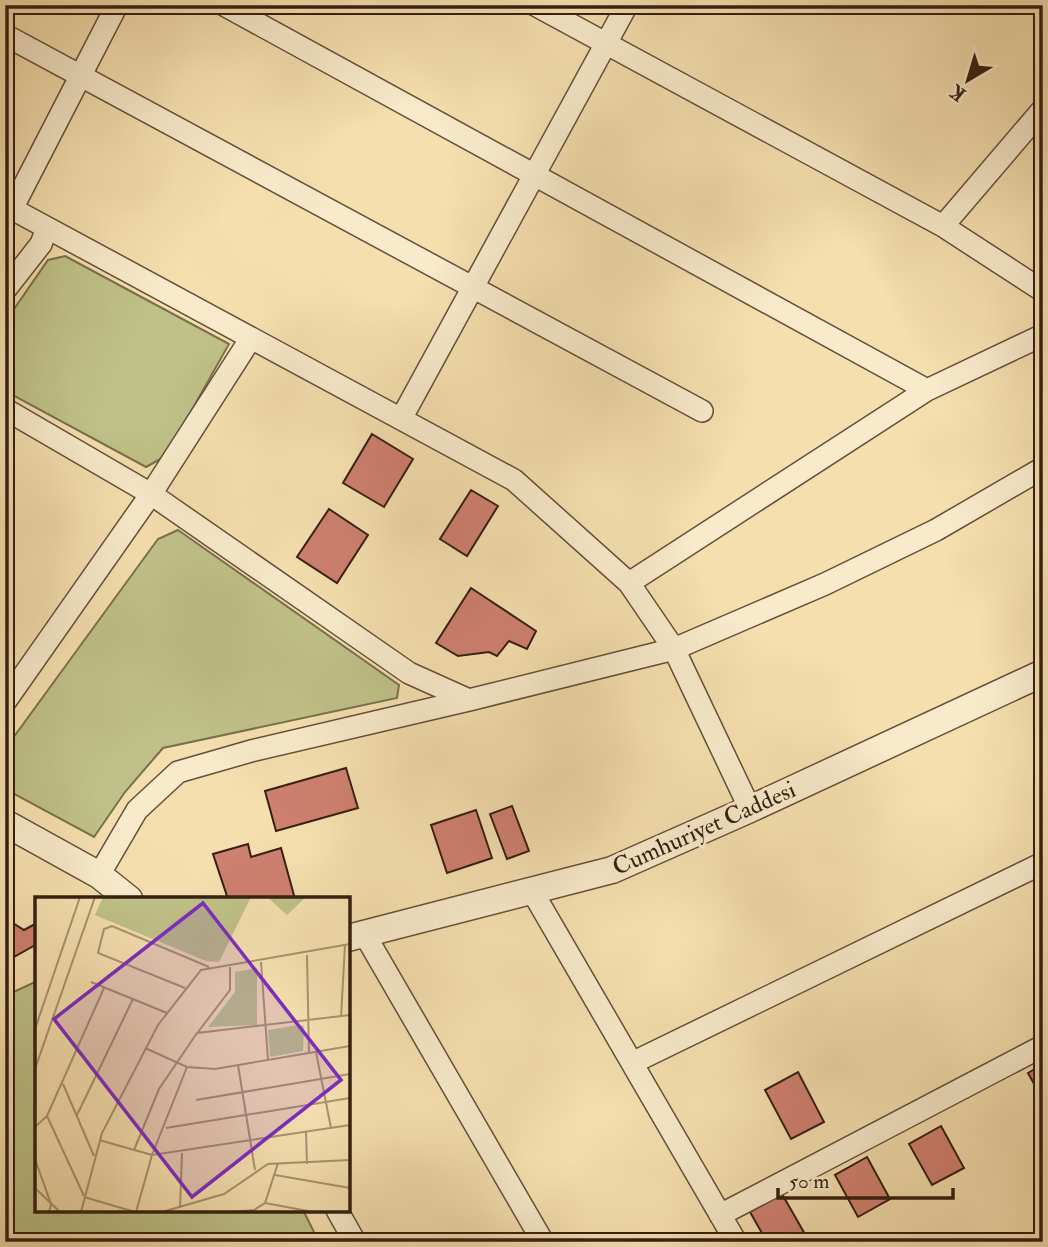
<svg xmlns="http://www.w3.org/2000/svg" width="1048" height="1247" viewBox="0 0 1048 1247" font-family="'IM FELL Double Pica',serif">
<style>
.green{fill:#bfc188;stroke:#7a704c;stroke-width:2}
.building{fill:#cf8070;stroke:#341f11;stroke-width:2}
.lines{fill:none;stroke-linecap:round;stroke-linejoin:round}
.minor-casing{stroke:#644f38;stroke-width:24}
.tertiary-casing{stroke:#644f38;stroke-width:29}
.minor{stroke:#f8eacb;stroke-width:21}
.tertiary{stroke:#f8eacb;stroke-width:26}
.labels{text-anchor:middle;stroke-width:6;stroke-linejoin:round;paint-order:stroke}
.street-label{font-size:24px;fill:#341f11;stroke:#f8eacb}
.inset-road{fill:none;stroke:#a89270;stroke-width:2}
.view{fill:#7b2cbf;fill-opacity:0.15;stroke:#7b2cbf;stroke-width:3.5}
.inset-edge{fill:none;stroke:#341f11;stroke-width:3.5}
</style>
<rect width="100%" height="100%" fill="#f5dfaf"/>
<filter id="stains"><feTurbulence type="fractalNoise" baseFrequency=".00286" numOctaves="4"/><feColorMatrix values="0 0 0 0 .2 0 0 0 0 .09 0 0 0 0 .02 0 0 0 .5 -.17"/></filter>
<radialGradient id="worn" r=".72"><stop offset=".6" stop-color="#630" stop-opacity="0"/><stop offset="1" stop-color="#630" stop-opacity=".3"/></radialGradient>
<path class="green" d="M65 256 229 344 166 456 146 467 5 391V322L48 260Z
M178 530 399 685 397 698 163 748 125 792 94 837 5 789V749L158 539Z
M37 981V1210H303L319 1242H5V996Z"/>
<path class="building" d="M372 434 413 459 384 507 343 483Z
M471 490 498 506 467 556 440 539Z
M329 509 368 535 337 583 297 557Z
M471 588 536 631 527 649 509 641 497 656 489 652 458 656 436 643Z
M346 768 358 808 276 831 265 791Z
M512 806 529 851 507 859 490 814Z
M476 810 492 858 447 873 431 825Z
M248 844 251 857 281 848 295 899H228L213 854Z
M5 918 24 930 37 923V944L5 962Z
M1043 1064V1100L1028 1073Z
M798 1072 824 1122 791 1139 765 1090Z
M941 1126 964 1168 932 1185 909 1144Z
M867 1157 890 1199 858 1217 835 1175Z
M782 1194 806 1236 796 1242H767L750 1212Z"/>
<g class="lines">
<g class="minor-casing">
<path id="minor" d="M224 5 927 390
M535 5 943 226 1043 291
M5 35 702 411
M5 205 514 480 629 583 674 649 750 809
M12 209 117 5
M943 226 1043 109
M5 290 41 244 47 228
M5 409 151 494 409 673 469 700 674 649 825 584 936 530 1043 468
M401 419 627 5
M629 583 927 390 1043 335
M5 702 151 494 251 338
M99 875 137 810 178 772 251 751 469 700
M532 891 736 1242
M365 935 543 1242
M632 1063 1043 863
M337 1210 355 1242
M720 1215 1043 1046"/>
</g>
<g class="tertiary-casing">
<path id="tertiary" d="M5 823 99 875 129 899
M348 938 612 870 750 809 1043 673"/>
</g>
<use href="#minor" class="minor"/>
<use href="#tertiary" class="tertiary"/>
</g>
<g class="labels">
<g class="street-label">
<text transform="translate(704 828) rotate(-24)" y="8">Cumhuriyet Caddesi</text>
</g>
</g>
<g transform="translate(35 897)">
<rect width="315" height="315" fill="#f5dfaf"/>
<path d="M68 0H216L184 65 171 64 60 18ZM232 0H271L252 18ZM222 71V128L173 130 200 95V75ZM262 128 269 129 268 154 235 160 233 133Z" fill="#bfc188"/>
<path class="inset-road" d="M272 58 274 156M226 65 233 163M56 85 132 116M150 91 63 56 69 32 77 29 174 70M306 120 310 48M0 132 45 0M163 135 195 93V70M110 151 152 170 180 172 315 149M281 155 296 231M203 168 220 273M0 172 60 0M28 187 59 259M161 203 315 177M42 218 98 102M12 219 49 299M0 230 12 219 69 91M131 231 315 201M271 235 272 267M64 243 117 258 315 228M99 253 124 192 162 136 315 118M0 262 16 307 14 315M240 278 315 291M0 291 25 315M49 300 100 315M230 306 278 315M145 311 147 256M46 315 67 236 123 128 166 73 315 47M101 315 117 258 152 170M127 315 189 297 233 267 315 263M199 315 219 313 230 306 243 266"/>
<path class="view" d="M168 6 306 183 157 300 19 122Z"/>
<rect width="315" height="315" class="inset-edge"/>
</g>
<rect width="1048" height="1247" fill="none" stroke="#f5dfaf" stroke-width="28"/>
<rect x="7" y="7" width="1034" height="1233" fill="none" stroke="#341f11" stroke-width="3.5"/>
<rect x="14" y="14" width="1020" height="1219" fill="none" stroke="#341f11" stroke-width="2"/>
<g transform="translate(968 80) rotate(218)" stroke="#f8eacb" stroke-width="5" paint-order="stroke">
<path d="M0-5L12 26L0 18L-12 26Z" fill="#341f11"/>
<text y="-10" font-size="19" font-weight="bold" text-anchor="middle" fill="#341f11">K</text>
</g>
<path d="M778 1188v10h175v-10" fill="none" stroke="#341f11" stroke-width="3.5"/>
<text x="789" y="1188" font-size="21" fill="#341f11" stroke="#f8eacb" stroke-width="5" paint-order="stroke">50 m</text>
<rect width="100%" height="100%" filter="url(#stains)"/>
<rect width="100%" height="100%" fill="url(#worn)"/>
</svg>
